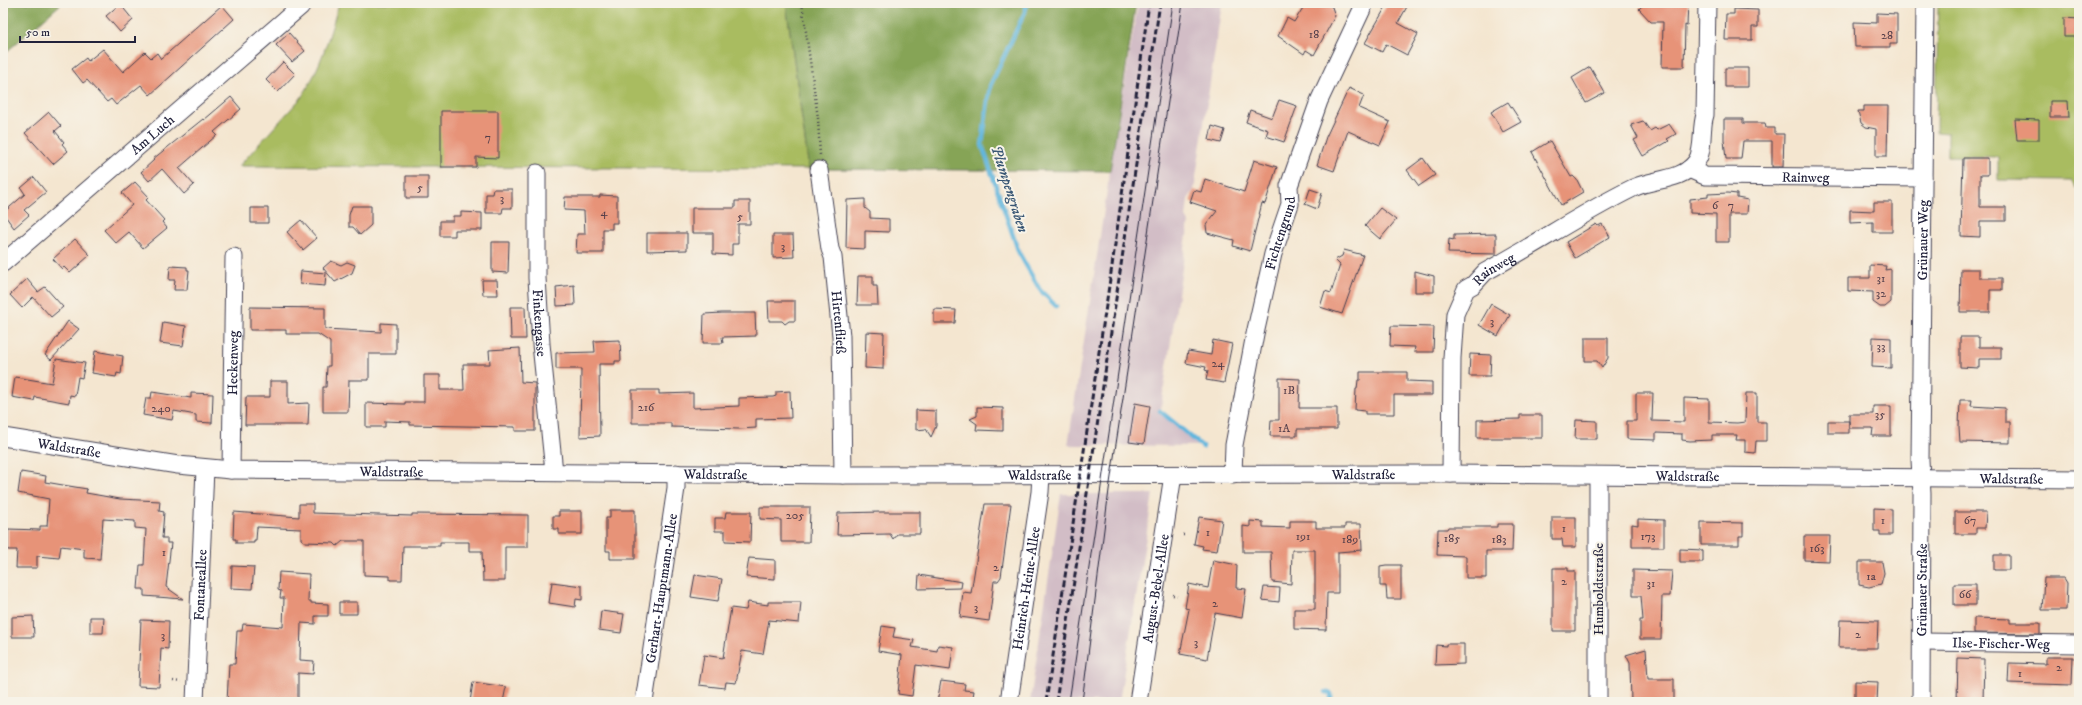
<svg xmlns="http://www.w3.org/2000/svg" width="2082" height="705" viewBox="0 0 2082 705" font-family="'IM FELL DW Pica',serif">
<style>
.industrial{fill:#d2bdc6}
.green{fill:#a9bc60;stroke:#666f4e}
.forest{fill:#86a456;stroke:#546348}
.lines{fill:none;stroke-linecap:round;stroke-linejoin:round}
.stream{stroke:#61b6dd;stroke-width:4.5}
.building{fill:#e79378}
.minor-casing{stroke:#423f51;stroke-width:19}
.path{stroke:#423f51;stroke-width:2.5;stroke-dasharray:1 3;stroke-linecap:butt}
.minor{stroke:#fff;stroke-width:17}
.tram{stroke:#22223b;stroke-width:1}
.rail{stroke:#22223b;stroke-width:3;stroke-dasharray:6 3;stroke-linecap:butt}
.labels{text-anchor:middle;stroke-width:4;stroke-linejoin:round;paint-order:stroke}
.number-label{font-size:12px;fill:#533e4a}
.street-label{font-size:14px;fill:#22223b;stroke:#f7f3e8}
.water-label{font-size:15px;font-style:italic;fill:#385674;stroke:#f7f3e8}
</style>
<rect width="100%" height="100%" fill="#f7f3e8"/>
<filter id="ink" filterUnits="userSpaceOnUse"><feTurbulence type="fractalNoise" baseFrequency=".025" numOctaves="2"/><feDisplacementMap in="SourceGraphic" scale="8" xChannelSelector="R" yChannelSelector="G"/><feConvolveMatrix kernelMatrix="1 2 1 2 8 2 1 2 1" color-interpolation-filters="sRGB"/></filter>
<filter id="wash" filterUnits="userSpaceOnUse"><feTurbulence type="fractalNoise" baseFrequency=".012" numOctaves="4" result="noise"/><feDisplacementMap in="SourceGraphic" scale="16" xChannelSelector="R" yChannelSelector="G"/><feGaussianBlur stdDeviation="0.9" result="paint"/><feColorMatrix in="noise" values="0 0 0 0 0 0 0 0 0 0 0 0 0 0 0 0 0 1.4 0 .05"/><feComposite in="paint" operator="in"/></filter>
<g filter="url(#wash)">
<rect width="100%" height="100%" fill="#f4e6d0"/>
<path class="industrial" d="M1138 3H1222L1194 190 1188 199 1186 217 1189 222 1160 413 1199 446 1068 445 1110 171Z
M1061 494H1153L1119 702H1030Z"/>
<path class="green" d="M339 3H786L809 169 239 166 301 98C321 68 329 37 339 3Z
M1938 3H2079V192L2072 181 1998 180V157L1948 156V133L1936 132Z"/>
<path class="forest" d="M3 3H62L3 55Z
M786 3H1136L1110 171 809 169Z"/>
<g class="lines">
<path class="stream" d="M1027 3 1025 12 990 86 982 145 1019 253 1040 290 1056 306
M1160 411 1203 447
M1326 692 1331 694V702"/>
</g>
<g id="blocks">
<path class="building" d="M1306 3H1325L1332 7 1335 16 1314 55 1306 50 1304 54 1278 36 1287 18 1294 22Z
M1388 3H1409L1398 23 1418 34 1407 55 1386 44 1382 52 1365 43Z
M1645 3H1688L1687 25 1685 24 1684 67H1662L1663 22H1651L1639 9Z
M120 4 133 20 120 32 106 16Z
M222 5 234 19 150 95 141 85 116 105 111 99 107 102 87 80 83 83 72 69 86 58 88 61 103 49 123 72 145 52 151 58 157 53 161 59Z
M1734 9 1758 10V27H1752V40H1725L1726 14H1734Z
M1877 13 1897 14V44H1890V47H1855L1854 22 1877 23Z
M2064 18 2079 19V37H2064Z
M289 33 305 51 292 62 276 45Z
M283 62 295 74 278 92 266 80Z
M1590 67 1605 93 1586 103 1572 78Z
M1725 68H1748V87H1725Z
M1349 88 1364 95 1359 108 1390 122 1380 145 1348 131 1334 171 1317 165 1326 137Z
M231 97 241 109 214 132 217 135 179 168 194 185 184 194 162 169 149 181 141 172 154 160 153 159 203 119 204 120Z
M1279 100 1297 106 1284 142 1266 136 1268 130 1246 122 1250 110 1272 118Z
M2050 101H2068L2069 117H2050Z
M1508 102 1521 122 1503 132 1491 112Z
M1864 106H1888L1887 156H1876V129L1866 127 1861 123 1858 111H1864Z
M441 111H498V158L476 157V167H441Z
M49 112 61 126 55 131 64 142 62 144 68 151 53 164 25 133Z
M1724 119H1743V123H1765L1766 128H1775V134H1784L1783 167H1772V141H1743L1741 159H1726L1724 140Z
M2015 119 2039 120V140H2017Z
M1643 121 1650 131 1655 128 1657 130 1669 124 1676 134 1667 139 1669 141 1643 156 1634 140 1638 138 1631 125Z
M1212 126 1225 130 1221 143 1209 140Z
M1550 141 1571 177 1573 176 1577 180 1583 192 1561 205 1532 152Z
M1423 158 1435 175 1419 186 1407 170Z
M1963 158H1988V175H1980V207H2006V221H1980V237L1961 236Z
M1254 160 1277 167 1265 204 1262 203 1250 251 1233 246 1234 240 1207 233 1206 225 1217 211 1190 202 1194 190 1201 192 1205 179 1244 192Z
M406 176H428V198H406Z
M34 177 46 192 24 210 29 215 14 228 3 213 25 194 21 188Z
M135 182 149 197 146 200 164 220 162 222 167 228 143 248 129 232 116 243 104 230 132 205 122 193Z
M493 189H512V208H503L502 213H486V194H492Z
M1310 189 1322 193 1317 209 1305 204Z
M1728 193 1737 194V198L1748 200 1747 214H1729V242H1716V214L1690 213V199L1708 197V194Z
M600 195 617 196V223H612V229H603V253H576L577 234H585L584 211 564 210 565 197H600Z
M865 199V208L870 212V218L889 219V232L865 231V249L846 248 847 200Z
M735 201H750V224H738V244H732V255L713 254V233H692V208H735Z
M1874 202H1892V232H1873V222L1850 223V210L1874 211Z
M352 206H371V225L360 235 353 227H349V215Z
M251 208H268V223H251Z
M1380 208 1396 220 1380 239 1365 226Z
M461 212 482 213V230H455V236H440V221H453V216H461Z
M301 220 317 238 303 250 287 232Z
M1596 224 1598 226 1602 224 1610 237 1575 258 1566 242Z
M647 233H687V250L647 251Z
M1496 234V254L1448 253 1449 239 1454 240V235Z
M773 235H793L794 257 773 258Z
M75 239 90 255 70 273 64 267 62 269 53 259Z
M492 242H509L508 273 492 272Z
M1344 250 1363 255 1342 314 1320 307 1325 291 1331 293 1340 265 1335 260 1342 256Z
M331 261 341 265 347 262 355 265 352 273 335 282 323 268Z
M1870 265 1886 266 1885 270 1891 269V302L1885 307H1880L1873 302V292L1848 291V278H1870Z
M170 266 187 267V270H189L187 290H174L175 280H169Z
M1961 269H1979V278H2002V290H1990V312H1960Z
M301 271 326 273 325 286 300 284Z
M1415 271 1434 276V292H1415Z
M858 276H873V286H877L878 305H857Z
M27 279 38 292 45 287 63 307 51 317 33 297 22 308 10 295Z
M482 280H497L498 295H483Z
M574 285 575 305 557 306 556 287Z
M768 301H795V321H789L785 324 782 321H769Z
M1491 304 1510 315 1498 336 1479 325Z
M250 307 325 308V329L381 332V323L396 324V354H369V380H349L348 412H323V387H326L327 366H330V342L318 334H286V330H250Z
M510 307H525L526 339H511Z
M934 309 956 310 955 323H934Z
M722 313H755L756 336 722 337 723 343H703L704 314Z
M68 321 79 329 51 360 45 355Z
M163 322 186 326 183 346 160 343Z
M1391 326 1434 327 1433 352H1414L1415 347 1390 346Z
M866 332 884 333 883 369 865 368Z
M1873 337 1891 338V368L1872 367Z
M1960 337H1979V347H2001V359H1979V368L1960 367Z
M1585 338H1608V358L1602 368 1597 361H1585Z
M620 340 621 361H615V364H599L600 436 580 437 581 369H556V353L595 352 594 341Z
M1213 340 1232 344 1224 383 1206 380 1208 371 1205 370 1206 367 1186 363 1188 351 1211 355Z
M520 348 521 382 535 383V431H515V427L410 425V422L385 421V427H366V403L405 404V402H424V375H440V390H464L463 364H490L489 350Z
M95 351 123 356 121 374 117 373 116 377 92 373Z
M1470 354 1491 355 1490 376H1469Z
M56 359 85 363 82 378 78 377 75 396 70 395 69 403 35 397 34 401 12 397 15 377 52 383Z
M1360 372H1407V381L1432 382V395H1394V414H1365V411L1355 410 1356 389H1357L1358 380H1360Z
M1279 378 1300 379 1299 408H1337V429H1297V436H1270L1271 420H1279Z
M270 381H288V404L309 403 308 425H245L246 397H270Z
M632 390H659V394L693 393V408L739 406V398L773 397 776 396V392L790 391 791 418 756 419V428L739 429 671 427V423H632Z
M152 392 191 398V393L213 394 212 423 196 422V415L174 411 172 420 143 415 146 398H151Z
M1636 393H1653L1652 421 1684 422V398L1709 399V422L1737 423 1745 422 1746 393H1757V422H1766V441H1756L1755 453 1745 452V440H1736L1737 435H1712V440L1690 441 1682 440V434L1656 433V440L1627 439V421H1636Z
M1960 400H1972L1971 406 2005 408V422H2010V443L1960 442 1959 427Z
M1135 403 1150 406 1144 444 1129 442Z
M1873 406H1891V436H1872L1873 428H1849V414H1873Z
M977 407 1003 408V431L976 430 977 424 970 419 977 416Z
M916 410 936 411V426L931 437 926 429 916 430Z
M1520 415H1542V438H1477V420L1520 419Z
M1576 420 1597 421V439H1575Z
M1828 421H1849V433H1828Z
M21 472 46 476 45 482 87 489 86 493 120 499 160 501 159 511 164 512 162 538H167V543H171L166 587 183 599 144 596V589H138L140 565H144L146 529 135 528V521L103 519 100 559 84 558V549L61 546 59 558 37 556V568H16L17 550H8V529L40 530V526H47L49 499 18 493Z
M299 504H313V513L412 516V514L528 515V547H505V581H483L482 551H469V542H440V546H403L402 580H390V576L364 575V541H343L337 546 334 543 305 542 301 539V529L257 527 256 540H254V543H236V539H233L234 512 299 517Z
M985 504H1011L1001 577 998 581H994L989 621 960 617 963 592 971 593Z
M760 507H810L809 542H781V520L760 519Z
M1874 508 1892 509V535H1880V531H1874Z
M610 510H635V559H610V551H606V518H610Z
M559 511H582V534H559V529H553V516H559Z
M726 512H751L750 542 725 541V531H715V518H725Z
M881 512H920V534H897L893 539 890 534 837 535 838 513Z
M1955 512H1986L1985 528H1976V534H1955Z
M1199 517 1222 520 1217 551 1202 549 1203 546 1194 544Z
M1552 517H1576V547H1563L1562 539H1552Z
M1638 519 1664 520V547H1632V524L1638 525Z
M1250 521 1263 522V527L1290 528V521H1316V528H1345V524H1361L1362 550 1338 552V593H1327L1326 630 1294 629V609H1315V550H1292L1291 584 1272 582 1271 552H1243V526L1250 527Z
M1701 522 1743 523V536H1739V545H1701Z
M1497 524H1513L1512 551H1486V578H1466V556L1437 555 1438 529H1447L1448 527H1497Z
M1804 536H1830L1829 561 1804 560Z
M1680 549 1703 550V562H1680Z
M1994 555H2009V570H1994Z
M749 558 775 560V579L746 577Z
M1213 560 1237 565 1236 588 1246 589 1242 618 1215 613 1207 659 1180 654 1189 609 1185 608 1189 584 1208 588Z
M1859 562H1882L1884 573 1881 584 1869 587 1859 585Z
M1386 565H1401V599H1387L1386 586H1380V566Z
M232 566 254 567 252 589 231 588Z
M1553 568H1568V571H1575V631H1553Z
M1633 570 1672 571 1670 596H1662L1661 639H1640V620H1643L1641 596H1633Z
M279 572 309 574 308 601H311V603L328 604V616H315V624L301 623 300 660 314 661 313 674 298 673V702H227L229 664H235L237 631H242L243 624 283 627 284 598H280L281 591 278 590Z
M695 575 722 579 718 601 691 597Z
M919 575 962 582 961 588 918 589Z
M2044 578H2064L2067 583 2066 610H2042Z
M552 582 582 586V600L576 599 575 607 549 603Z
M1954 584H1976V605H1954Z
M1264 587 1280 588 1279 602 1262 600Z
M339 602H357V614H339Z
M748 602 768 605V602H801L799 623 769 620 763 654 742 651 736 683 726 682 725 688 699 685 704 655 723 658 731 608 746 610Z
M601 611 624 614 621 633 599 630Z
M33 616 34 637H12V617Z
M90 617H104L103 633H90Z
M1974 618 2010 619V623H2040V634L1974 633Z
M141 620 169 621 168 649 161 648 159 687 138 686Z
M1840 620 1878 621 1877 648H1839Z
M882 626 895 628 893 637 914 640 912 647 937 651 938 645 953 647 950 670 916 665 912 696 898 694 902 655 878 651Z
M1446 644H1464V664L1435 665 1436 645 1446 646Z
M1646 649 1648 679H1674V702H1631L1630 663 1626 655Z
M2046 657H2073L2072 685 2008 683 2009 663 2046 664Z
M1958 658 1984 659 1983 702H1957Z
M941 681 965 684 964 690 974 691 972 702H937Z
M1855 681 1878 682 1877 702H1855Z
M473 682 506 687 503 702H470Z"/>
</g>
</g>
<g filter="url(#ink)">
<use href="#blocks" fill-opacity="0" stroke="#423f51" stroke-width="1"/>
<g class="lines">
<g class="minor-casing">
<g id="minor">
<path id="s1" d="M1689 169 1705 176 1923 178"/>
<path id="s2" d="M819 170 830 249 833 257 841 336 843 475"/>
<path id="s3" d="M537 173V278L541 344 554 472"/>
<path id="s4" d="M3 263 301 6"/>
<path id="s5" d="M3 437 178 465 231 470 843 475 1451 474 2079 479"/>
<path id="s6" d="M231 470 234 257"/>
<path id="s7" d="M1451 474 1452 358 1455 314 1466 289 1473 285 1485 272C1535 245 1582 213 1633 188 1653 178 1681 182 1696 162 1705 150 1700 129 1705 115L1707 3"/>
<path id="s8" d="M1233 475 1234 445 1255 334 1273 254 1290 204 1289 186 1319 101 1365 3"/>
<path id="s9" d="M1922 642 2079 644"/>
<path id="s10" d="M195 702 205 469"/>
<path id="s11" d="M644 702 676 488V473"/>
<path id="s12" d="M1009 702 1040 492 1041 475"/>
<path id="s13" d="M1138 702 1173 475"/>
<path d="M1598 702V476"/>
<path id="s14" d="M1921 702 1922 494 1920 460 1925 3"/>
</g>
</g>
<path class="path" d="M802 3 818 118 820 156
M1183 535H1187
M1173 595 1177 596
M173 681 181 682"/>
<use href="#minor" class="minor"/>
<path class="tram" d="M1069 702 1173 3
M1082 702 1109 490 1183 3"/>
<path class="rail" d="M1046 702 1112 266 1149 3
M1056 702 1160 3"/>
</g>
</g>
<g class="labels">
<g class="number-label">
<text x="1314" y="38">18</text>
<text x="1887" y="39">28</text>
<text x="488" y="141">7</text>
<text x="420" y="191">5</text>
<text x="502" y="202">3</text>
<text x="1715" y="209">6</text>
<text x="1731" y="209">7</text>
<text x="604" y="216">4</text>
<text x="740" y="220">5</text>
<text x="783" y="250">3</text>
<text x="1881" y="282">31</text>
<text x="1881" y="297">32</text>
<text x="1492" y="325">3</text>
<text x="1881" y="350">33</text>
<text x="1218" y="367">24</text>
<text x="1289" y="394">1B</text>
<text x="646" y="411">216</text>
<text x="161" y="412">240</text>
<text x="1880" y="418">35</text>
<text x="1284" y="432">1A</text>
<text x="795" y="519">205</text>
<text x="1883" y="524">1</text>
<text x="1970" y="524">67</text>
<text x="1564" y="532">1</text>
<text x="1208" y="536">1</text>
<text x="1303" y="540">191</text>
<text x="1648" y="540">173</text>
<text x="1452" y="542">185</text>
<text x="1350" y="543">189</text>
<text x="1499" y="543">183</text>
<text x="1817" y="552">163</text>
<text x="164" y="556">1</text>
<text x="996" y="571">2</text>
<text x="1871" y="580">1a</text>
<text x="1564" y="585">2</text>
<text x="1651" y="587">31</text>
<text x="1965" y="598">66</text>
<text x="1215" y="607">2</text>
<text x="976" y="611">3</text>
<text x="1858" y="638">2</text>
<text x="163" y="639">3</text>
<text x="1196" y="646">3</text>
<text x="2059" y="671">2</text>
<text x="2020" y="677">1</text>
</g>
<g class="street-label">
<text dy="5" stroke="none"><textPath href="#s4" startOffset="197">Am Luch</textPath></text>
<text dy="5" stroke="none"><textPath href="#s1" startOffset="118">Rainweg</textPath></text>
<text dy="5" stroke="none"><textPath href="#s8" startOffset="247">Fichtengrund</textPath></text>
<text dy="5" stroke="none"><textPath href="#s14" startOffset="462">Grünauer Weg</textPath></text>
<text dy="5" stroke="none"><textPath href="#s7" startOffset="222">Rainweg</textPath></text>
<text dy="5" stroke="none"><textPath href="#s2" startOffset="154">Hirtenfließ</textPath></text>
<text dy="5" stroke="none"><textPath href="#s3" startOffset="150">Finkengasse</textPath></text>
<text dy="5" stroke="none"><textPath href="#s6" startOffset="107">Heckenweg</textPath></text>
<text dy="5" stroke="none"><textPath href="#s5" startOffset="67">Waldstraße</textPath></text>
<text dy="5" stroke="none"><textPath href="#s5" startOffset="391">Waldstraße</textPath></text>
<text dy="5" stroke="none"><textPath href="#s5" startOffset="715">Waldstraße</textPath></text>
<text dy="5" stroke="none"><textPath href="#s5" startOffset="1363">Waldstraße</textPath></text>
<text dy="5" stroke="none"><textPath href="#s5" startOffset="1039">Waldstraße</textPath></text>
<text dy="5" stroke="none"><textPath href="#s5" startOffset="1687">Waldstraße</textPath></text>
<text dy="5" stroke="none"><textPath href="#s5" startOffset="2011">Waldstraße</textPath></text>
<text dy="5" stroke="none"><textPath href="#s10" startOffset="117">Fontaneallee</textPath></text>
<text dy="5" stroke="none"><textPath href="#s11" startOffset="115">Gerhart-Hauptmann-Allee</textPath></text>
<text dy="5" stroke="none"><textPath href="#s12" startOffset="115">Heinrich-Heine-Allee</textPath></text>
<text dy="5" stroke="none"><textPath href="#s13" startOffset="115">August-Bebel-Allee</textPath></text>
<text transform="translate(1598 589) rotate(-90)" y="5">Humboldtstraße</text>
<text dy="5" stroke="none"><textPath href="#s14" startOffset="112">Grünauer Straße</textPath></text>
<text dy="5" stroke="none"><textPath href="#s9" startOffset="79">Ilse-Fischer-Weg</textPath></text>
</g>
<g class="water-label">
<text transform="translate(1010 189) rotate(72)" y="5">Plumpengraben</text>
</g>
</g>
<rect width="2082" height="705" fill="none" stroke="#f7f3e8" stroke-width="16"/>
<path d="M20 36v6h115v-6" fill="none" stroke="#22223b" stroke-width="2"/>
<text x="26" y="36" font-size="12" fill="#22223b" stroke="#f7f3e8" stroke-width="3" paint-order="stroke">50 m</text>
</svg>
